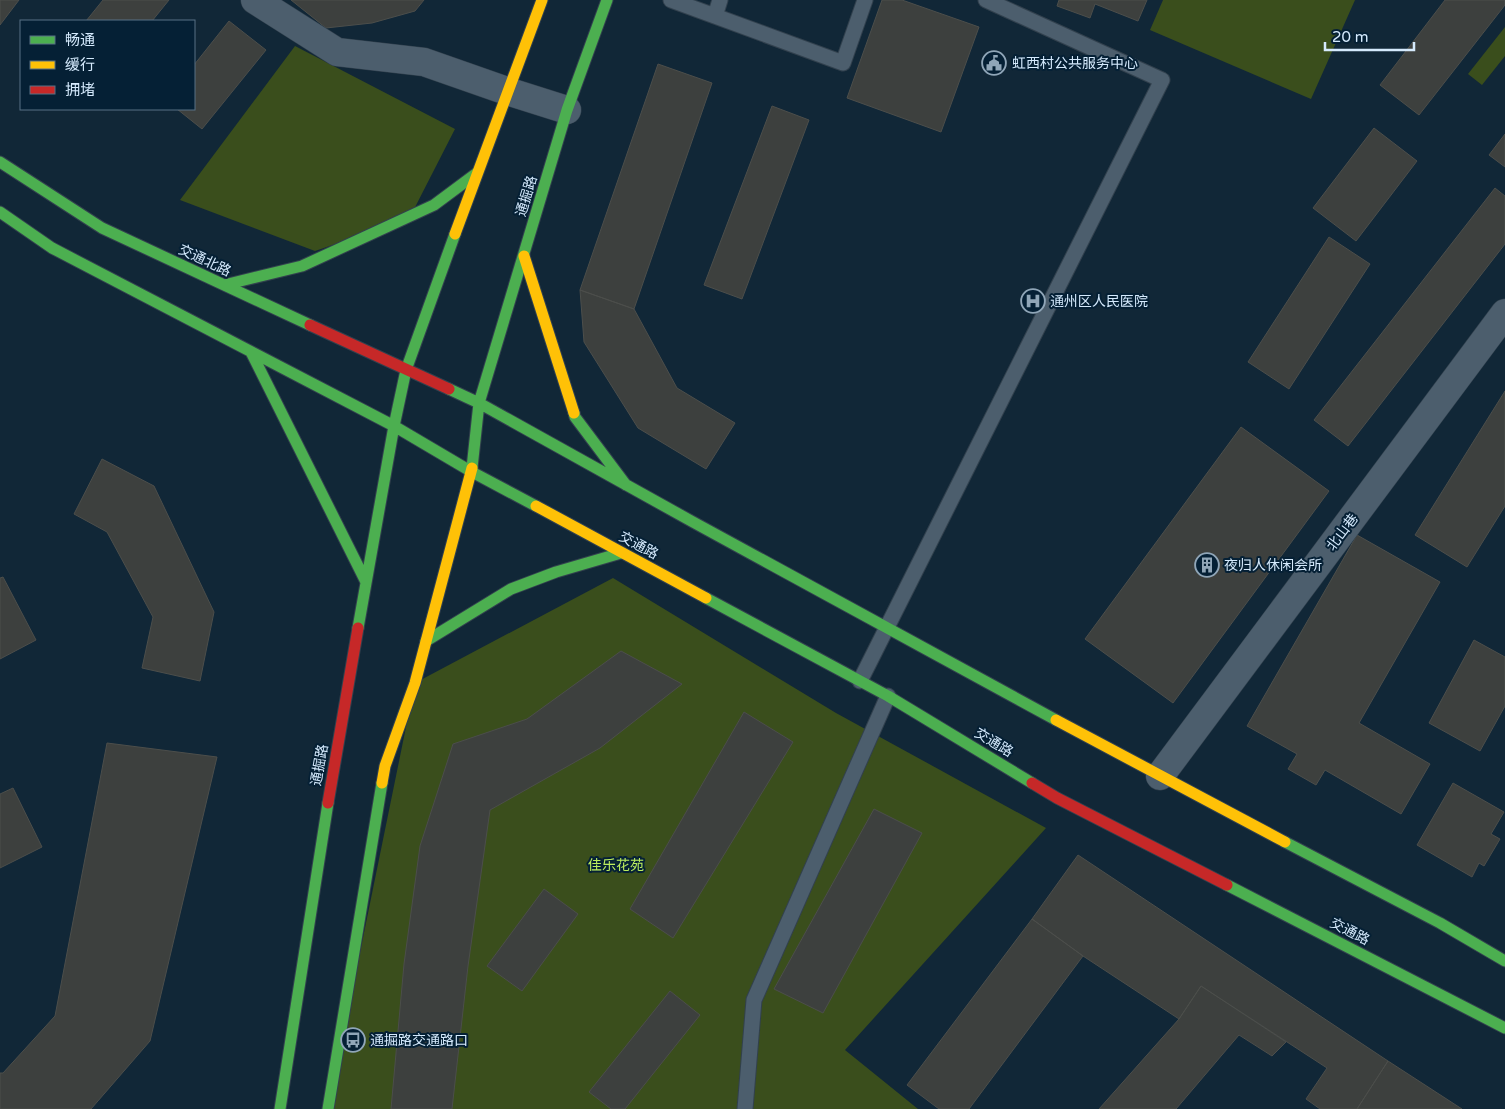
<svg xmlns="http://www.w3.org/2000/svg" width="1505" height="1109" viewBox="0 0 1505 1109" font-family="'Varela Round','Noto Sans SC',sans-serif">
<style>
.green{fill:#3a4e1c}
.building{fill:#3d403e;stroke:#4c4e4b}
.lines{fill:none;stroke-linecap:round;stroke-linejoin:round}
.lane-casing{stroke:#32414e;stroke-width:17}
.street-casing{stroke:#32414e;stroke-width:29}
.fast-casing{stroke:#32414e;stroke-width:13}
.slow-casing{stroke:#32414e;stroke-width:13}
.jam-casing{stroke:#32414e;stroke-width:13}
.lane{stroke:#4c5e6d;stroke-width:15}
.street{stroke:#4c5e6d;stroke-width:28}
.fast{stroke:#4caf50;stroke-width:11}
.slow{stroke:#ffc107;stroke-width:11}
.jam{stroke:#c62828;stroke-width:11}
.labels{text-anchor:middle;stroke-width:4;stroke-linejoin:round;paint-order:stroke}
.poi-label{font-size:14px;fill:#d5eafd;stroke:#052035;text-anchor:start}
.street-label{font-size:14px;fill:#d5eafd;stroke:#052035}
.park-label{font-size:14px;fill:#bced5e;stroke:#052035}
</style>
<rect width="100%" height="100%" fill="#112737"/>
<path class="green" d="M1163 0H1355L1311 99 1150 30Z
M1505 27V56L1482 85 1468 74Z
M295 46 455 129 409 219 315 251 180 200Z
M613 578 836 713 1046 828 845 1050 918 1109H328L415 683Z"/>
<path class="building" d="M0 0H19L0 25Z
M103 0H169L152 21H86Z
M291 0H424L415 11 372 23 326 28Z
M882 0H902L979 27 941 132 847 98Z
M1059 0H1147L1138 21 1095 4 1090 18 1057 6Z
M1445 0H1505V5L1419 115 1380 85Z
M229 21 266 50 202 129 177 109H194V65Z
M658 64 712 83 634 309 580 290Z
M772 106 809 120 742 299 704 285Z
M1374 128 1417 161 1356 241 1313 208Z
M1505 134V167L1489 155Z
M1495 188 1505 196V244L1348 446 1314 420Z
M1329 237 1370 264 1289 389 1248 362Z
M580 290 634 309 677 388 735 423 706 469 638 428 584 342Z
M1505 391V506L1467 567 1415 535Z
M1241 427 1329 491 1173 703 1085 639Z
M102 459 154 486 214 612 200 681 142 668 153 617 107 532 74 514Z
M1357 535 1440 582 1359 723 1430 764 1401 814 1325 770 1316 785 1288 769 1297 754 1247 726Z
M3 577 36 640 0 659V578Z
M1474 640 1505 657V706L1480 751 1429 723Z
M621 651 682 684 600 748 490 810 468 966 452 1109H391L404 964 420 846 453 744 527 719Z
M744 712 793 742 673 938 630 909Z
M107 743 217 757 150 1041 91 1109H0V1073H3L55 1016Z
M1453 783 1504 812 1491 834 1500 839 1484 866 1479 863 1472 877 1417 845Z
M13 788 42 847 0 868V794Z
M874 809 922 833 823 1013 774 989Z
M1078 855 1388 1061 1357 1109H1320L1306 1099 1327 1068 1201 986 1179 1019 1083 956 1032 919Z
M544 889 578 914 522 991 487 966Z
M1032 919 1083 956 969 1109H939L907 1085Z
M1201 986 1286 1042 1272 1056 1239 1035 1176 1109H1099L1179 1019Z
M670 991 700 1015 625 1109H611L589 1092Z
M1388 1061 1462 1109H1357Z"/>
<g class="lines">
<g class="lane-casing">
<path id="lane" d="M671 0 843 63 865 0
M715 16 720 0
M860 681 1162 80 986 0
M745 1109 754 1000 888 696"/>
</g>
<g class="street-casing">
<path id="street" d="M255 0 337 52 424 62 507 91 567 110
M1160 776 1505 313"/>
</g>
<g class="fast-casing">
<path id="fast" d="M0 162 102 228 310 325
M0 212 52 248 394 426 472 472 536 506
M224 285 302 266 434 205 477 173
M251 352 366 582
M449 389 479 403 693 522 1056 720
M574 413 575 417 626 485
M472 468 479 403 567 110 607 0
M706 598 888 696 1032 783
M358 628 394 426 406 370 455 234
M426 641 511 589 556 572 621 553
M1285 842 1440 923 1505 961
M1227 885 1505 1028
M280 1109 328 803
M328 1109 382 783"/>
</g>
<g class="slow-casing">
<path id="slow" d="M455 234 542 0
M524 256 574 413
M536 506 706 598
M1056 720 1285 842
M382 783 385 766 415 683 472 468"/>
</g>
<g class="jam-casing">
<path id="jam" d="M310 325 449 389
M1032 783 1057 798 1227 885
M328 803 358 628"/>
</g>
<use href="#lane" class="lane"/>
<use href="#street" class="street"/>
<use href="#fast" class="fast"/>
<use href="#slow" class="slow"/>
<use href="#jam" class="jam"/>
</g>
<defs>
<g id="civic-ring" transform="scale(1.25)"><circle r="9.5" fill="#052035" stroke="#90a6b8" stroke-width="1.5"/><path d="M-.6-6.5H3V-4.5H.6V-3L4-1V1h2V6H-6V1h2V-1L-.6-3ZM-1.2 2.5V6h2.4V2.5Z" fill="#90a6b8"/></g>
<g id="hospital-ring" transform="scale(1.25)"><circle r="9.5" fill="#052035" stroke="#90a6b8" stroke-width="1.5"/><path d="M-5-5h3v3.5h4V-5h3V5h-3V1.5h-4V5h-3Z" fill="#90a6b8"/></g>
<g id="building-ring" transform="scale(1.25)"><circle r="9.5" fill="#052035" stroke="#90a6b8" stroke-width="1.5"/><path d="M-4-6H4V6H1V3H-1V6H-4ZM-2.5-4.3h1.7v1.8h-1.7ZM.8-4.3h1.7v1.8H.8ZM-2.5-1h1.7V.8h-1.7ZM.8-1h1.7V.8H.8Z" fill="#90a6b8"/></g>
<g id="bus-ring" transform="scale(1.25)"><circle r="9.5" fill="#052035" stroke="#90a6b8" stroke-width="1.5"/><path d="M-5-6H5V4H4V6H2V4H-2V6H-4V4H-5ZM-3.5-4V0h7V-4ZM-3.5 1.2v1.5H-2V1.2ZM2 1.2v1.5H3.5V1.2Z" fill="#90a6b8"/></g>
</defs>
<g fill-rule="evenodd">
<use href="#civic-ring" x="994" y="63"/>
<use href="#hospital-ring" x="1033" y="301"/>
<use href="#building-ring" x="1207" y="565"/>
<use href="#bus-ring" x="353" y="1040"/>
</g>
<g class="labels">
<g class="poi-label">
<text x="1012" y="68">虹西村公共服务中心</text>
<text x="1050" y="306">通州区人民医院</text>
<text x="1224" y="570">夜归人休闲会所</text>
<text x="370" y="1045">通掘路交通路口</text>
</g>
<g class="street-label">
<text transform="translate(526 196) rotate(-73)" y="5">通掘路</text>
<text transform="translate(205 260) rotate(25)" y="5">交通北路</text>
<text transform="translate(1342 532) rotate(-53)" y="5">北山巷</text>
<text transform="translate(639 545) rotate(28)" y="5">交通路</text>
<text transform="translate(994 742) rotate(31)" y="5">交通路</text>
<text transform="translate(319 765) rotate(-80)" y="5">通掘路</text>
<text transform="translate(1350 931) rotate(27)" y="5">交通路</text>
</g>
<g class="park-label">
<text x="616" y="870">佳乐花苑</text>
</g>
</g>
<rect x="20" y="20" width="175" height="90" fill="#052035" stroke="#587185"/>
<rect x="30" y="36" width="25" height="8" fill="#4caf50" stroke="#587185"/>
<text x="65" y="45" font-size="15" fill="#d5eafd">畅通</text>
<rect x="30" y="61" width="25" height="8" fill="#ffc107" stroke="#587185"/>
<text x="65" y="70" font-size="15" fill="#d5eafd">缓行</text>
<rect x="30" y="86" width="25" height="8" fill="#c62828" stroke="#587185"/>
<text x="65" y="95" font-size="15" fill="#d5eafd">拥堵</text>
<path d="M1325 42v8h89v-8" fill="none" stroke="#d5eafd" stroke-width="2.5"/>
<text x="1332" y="42" font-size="15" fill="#d5eafd" stroke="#052035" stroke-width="4" paint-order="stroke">20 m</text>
</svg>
